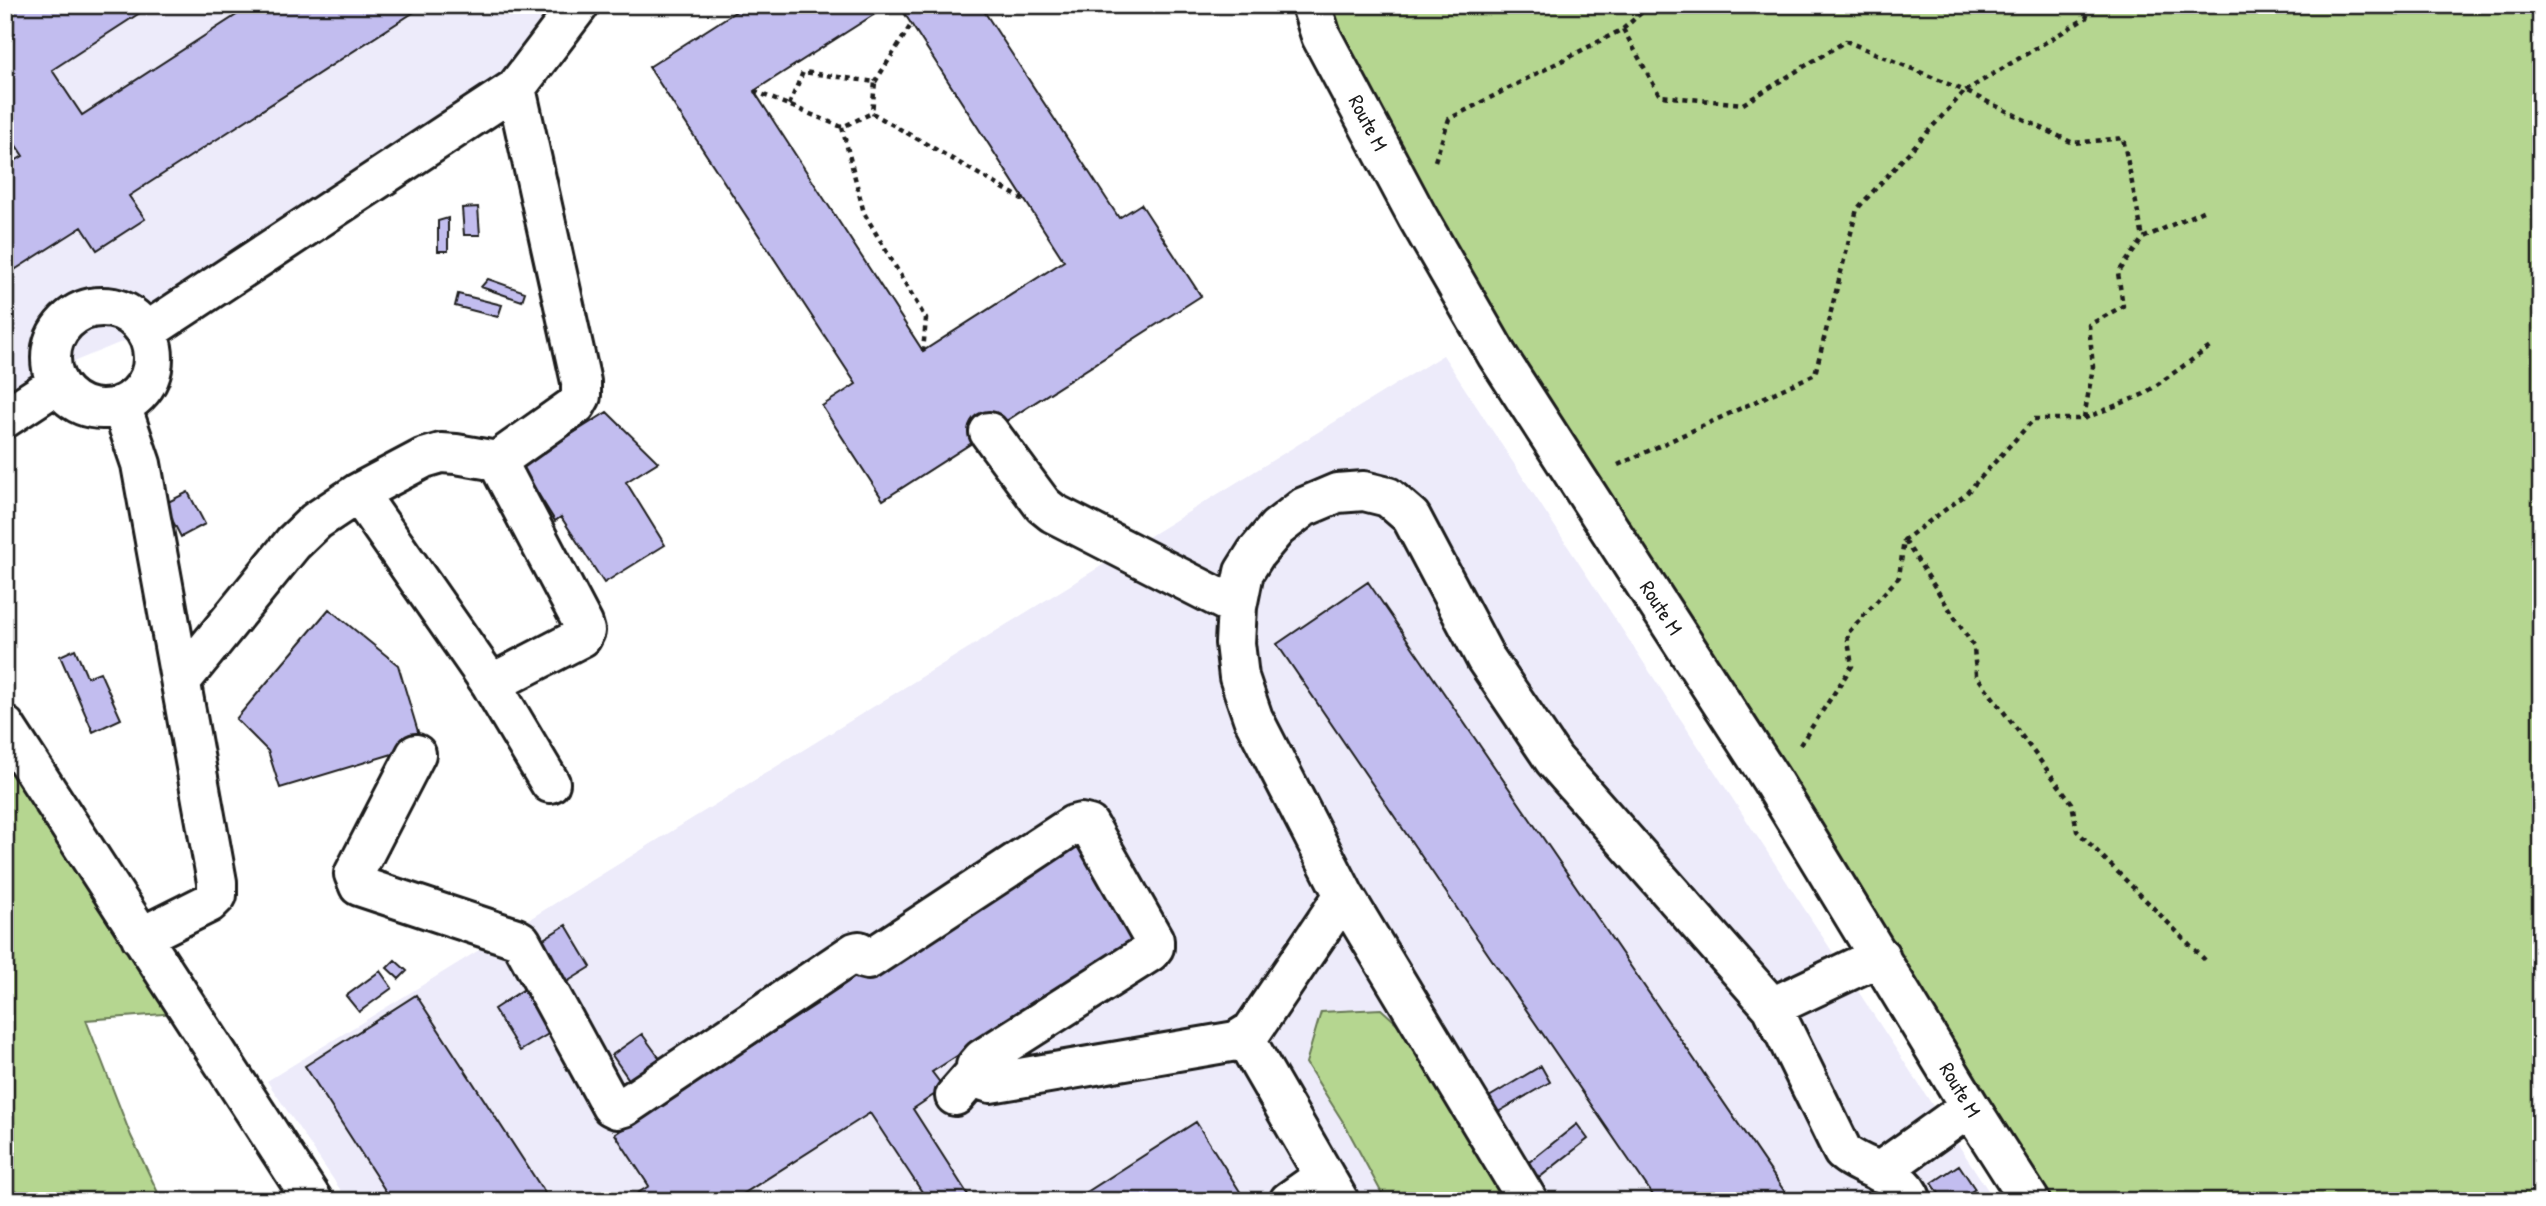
<svg xmlns="http://www.w3.org/2000/svg" width="2546" height="1206" viewBox="0 0 2546 1206" font-family="'Patrick Hand',sans-serif">
<style>
.built{fill:#edebfa}
.green{fill:#b5d690;stroke:#687956;stroke-width:2}
.building{fill:#c2bdef;stroke:#1c1c1c;stroke-width:2}
.lines{fill:none;stroke-linecap:round;stroke-linejoin:round}
.minor-casing{stroke:#1c1c1c;stroke-width:44}
.path{stroke:#1c1c1c;stroke-width:4.5;stroke-dasharray:5 5;stroke-linecap:butt}
.minor{stroke:#fff;stroke-width:38}
.labels{text-anchor:middle;stroke-width:5;stroke-linejoin:round;paint-order:stroke}
.street-label{font-size:21px;fill:#1c1c1c;stroke:#fff}
</style>
<rect width="100%" height="100%" fill="#fff"/>
<filter id="ink" filterUnits="userSpaceOnUse"><feTurbulence type="fractalNoise" baseFrequency=".0143" numOctaves="2"/><feDisplacementMap in="SourceGraphic" scale="14" xChannelSelector="R" yChannelSelector="G"/><feConvolveMatrix kernelMatrix="1 2 1 2 8 2 1 2 1" color-interpolation-filters="sRGB"/></filter>
<g filter="url(#ink)">
<path class="built" d="M5 5H578L516 88 146 332 51 371 5 407Z
M1443 355 1995 1201H348L267 1081Z"/>
<path class="green" d="M1282 5H2541V1201H2030L1321 36Z
M5 725 190 1012 86 1020 131 1136 162 1201H5Z
M1381 1009 1435 1058 1462 1129 1512 1201H1386L1345 1125 1306 1063 1321 1012Z"/>
<path class="building" d="M5 5H152L52 70 82 115 252 5H425L129 196 145 219 97 250 82 227 5 276V167L23 156 5 129Z
M746 5H889L754 91 923 351 1064 261 899 5H980L1119 218 1141 204 1201 296 883 500 822 406 856 384 649 67Z
M478 207 480 235H464L462 208Z
M448 218V251H438V221Z
M488 279 525 292 522 301 481 287Z
M458 294 502 305 498 317 455 306Z
M607 412 658 462 626 482 665 545 604 583 561 517 555 521 521 466Z
M188 492 205 524 181 537 164 504Z
M1368 582 1791 1201H1657L1473 932 1277 644Z
M329 609 398 665 422 745 280 788 268 751 236 719Z
M75 649 87 677 100 672 121 719 93 732 60 656Z
M1078 836 1144 936 932 1072 944 1088 913 1109 972 1201H928L870 1113 732 1201H625L649 1186 615 1134 817 1004 808 991Z
M566 925 591 967 544 996 518 955Z
M395 960 407 971 399 979 387 968Z
M380 971 392 988 359 1012 346 996Z
M523 990 550 1033 520 1051 494 1009Z
M416 995 550 1201H392L305 1066Z
M642 1034 661 1060 630 1081 612 1055Z
M1541 1066 1550 1082 1493 1115 1484 1100Z
M1196 1122 1246 1201H1073Z
M1577 1124 1588 1139 1535 1181 1523 1167Z
M1959 1165 1975 1189 1958 1201H1944L1932 1183Z"/>
<g class="lines">
<g class="minor-casing">
<path id="minor" d="M1311 5 1321 36 1417 216 1497 355 1774 784 1970 1107 2030 1201
M51 358a51 51 0 1 1 102 0a51 51 0 1 1-102 0Z
M146 332 516 88 579 5
M121 405 141 464 217 882V895L209 903 141 937
M5 418 57 384
M989 432 1043 505 1053 513 1237 607
M497 461 576 405 581 396V382L516 88
M358 493 491 684 550 783
M181 681 293 543 316 521 358 493 424 458 441 453 456 454 497 461 583 624 585 631 582 637 491 684
M5 726 313 1201
M416 754 354 874 359 886 516 938 521 941 611 1106 617 1109 624 1107 855 952 859 951 864 959 868 960 1073 825 1081 823 1089 825 1154 940V947L1150 952 982 1059 976 1066V1072L955 1096
M1772 1007 1843 1152C1863 1170 1904 1173 1912 1201
M1244 1037 1339 1201
M976 1072 984 1081 990 1083 1236 1041 1252 1031 1344 895
M1879 1172 1970 1107
M1289 1201 1323 1177
M1528 1201 1344 895 1253 718 1239 677 1235 643 1237 607 1244 572 1256 553 1277 528 1304 507 1337 493 1364 491 1388 497 1411 517 1486 659 1554 760 1772 1007 1880 956"/>
</g>
<path class="path" d="M1623 29 1660 96 1743 104 1846 41 1965 91 2086 18 2091 5
M875 82 911 25
M754 91 842 127 872 113
M789 105 803 72 875 82 872 113
M872 113 1024 200
M842 127 864 213 926 319 923 351
M1435 161 1449 119 1623 29 1650 5
M2084 418 2093 367 2089 325 2123 306 2118 273 2143 238
M1618 465 1815 374 1857 209 1965 91 2073 143 2123 138 2143 238 2207 209
M1905 541 1974 647 1976 675 2072 803 2077 831 2205 960
M1800 745 1852 666 1847 634 1899 577 1904 540 1964 496 2034 419H2083L2144 394 2210 347"/>
<use href="#minor" class="minor"/>
</g>
</g>
<g class="labels">
<g class="street-label">
<text transform="translate(1368 123) rotate(62)" y="7">Route M</text>
<text transform="translate(1661 608) rotate(57)" y="7">Route M</text>
<text transform="translate(1960 1090) rotate(59)" y="7">Route M</text>
</g>
</g>
<rect width="2546" height="1206" fill="none" stroke="#fff" stroke-width="28"/>
<rect x="14" y="14" width="2518" height="1178" fill="none" stroke="#1c1c1c" stroke-width="2.5" filter="url(#ink)"/>
</svg>
